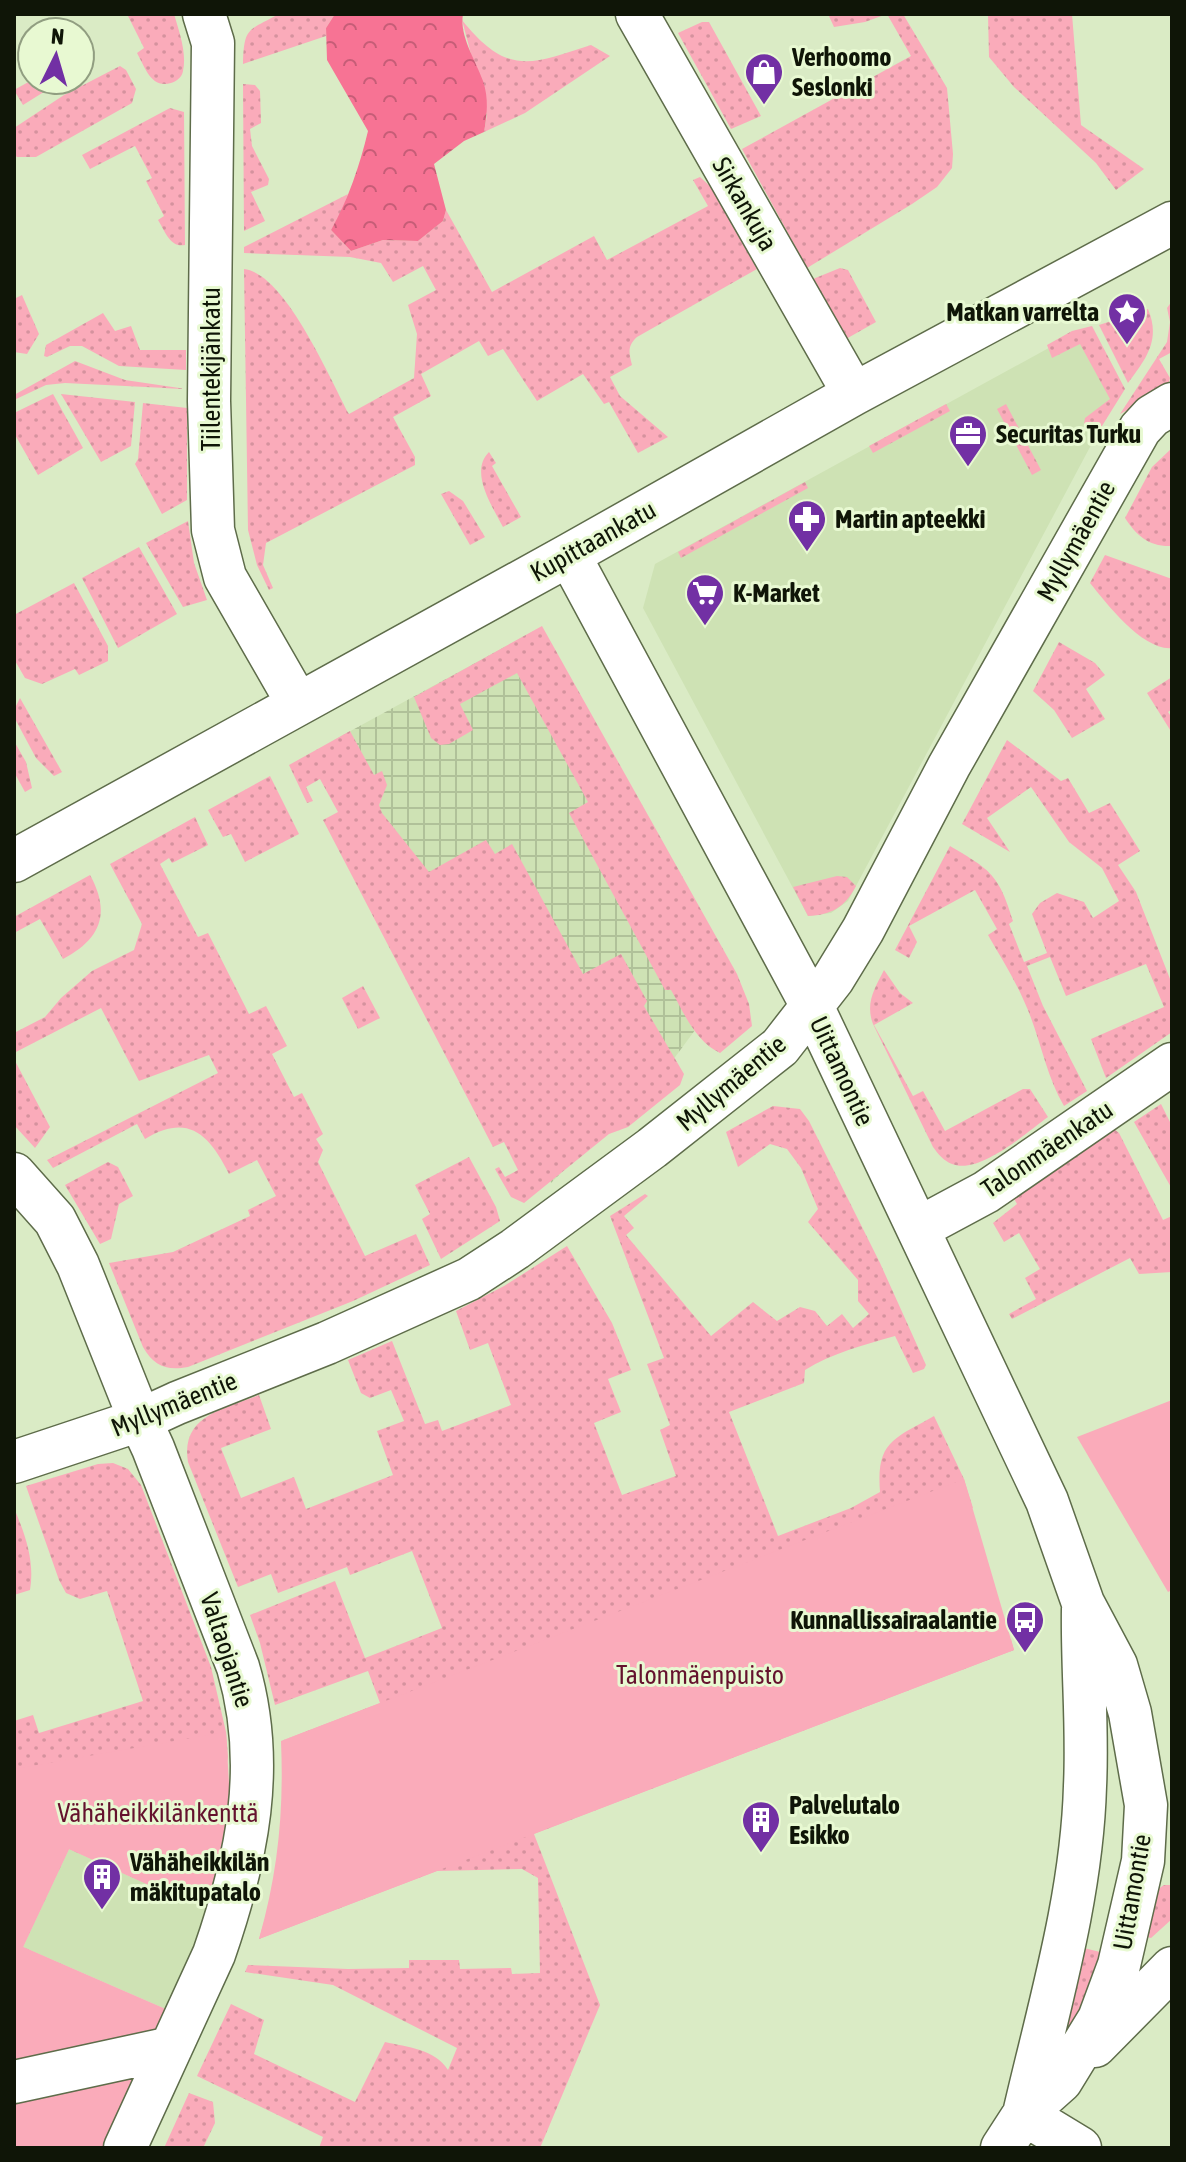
<svg xmlns="http://www.w3.org/2000/svg" width="1186" height="2162" viewBox="0 0 1186 2162" font-family="'Asap Condensed',sans-serif">
<style>
.built{fill:#cee2b4}
.industrial{fill:url(#industrial-grid)}
.grass{fill:url(#grass-dots)}
.forest{fill:url(#forest-crowns)}
.park{fill:#faabba}
.lines{fill:none;stroke-linecap:round;stroke-linejoin:round}
.minor-casing{stroke:#5e6c4a;stroke-width:45}
.minor{stroke:#fff;stroke-width:42}
.labels{text-anchor:middle;stroke-width:6;stroke-linejoin:round;paint-order:stroke}
.poi-label{font-size:26px;font-weight:bold;fill:#0f1507;stroke:#e8f9d2;text-anchor:start}
.street-label{font-size:26px;fill:#0f1507;stroke:#e8f9d2}
.park-label{font-size:26px;fill:#64122d;stroke:#e8f9d2}
</style>
<defs>
<pattern id="industrial-grid" width="8" height="8" patternUnits="userSpaceOnUse" patternTransform="scale(2)"><rect width="8" height="8" fill="#cee2b4"/><path d="M0 4h8M4 0v8" fill="none" stroke="#b0c199"/></pattern>
<pattern id="grass-dots" width="8" height="8" patternUnits="userSpaceOnUse" patternTransform="scale(2)"><rect width="8" height="8" fill="#faabba"/><path d="M2 2h.1M6 6h.1" fill="none" stroke="#d5929e" stroke-width="1.8" stroke-linecap="round"/></pattern>
<pattern id="forest-crowns" width="20" height="18" patternUnits="userSpaceOnUse" patternTransform="scale(2)"><rect width="20" height="18" fill="#f77394"/><path d="M2 6a3 3 0 1 1 6 0M12 15a3 3 0 1 1 6 0" fill="none" stroke="#c65d77"/></pattern>
</defs>
<rect width="100%" height="100%" fill="#daebc5"/>
<path class="built" d="M1076 333 1114 402 848 901 831 913 808 916 643 608 655 564Z
M69 1849 180 1899 217 1891 207 1929 168 2010 23 1947Z"/>
<path class="industrial" d="M534 631 729 984 670 1064 551 1183 334 740Z"/>
<path class="grass" d="M127 14H174C179 31 187 53 183 71 182 77 177 81 171 83 151 89 145 67 137 53L144 48Z
M279 14H335L326 28V36L243 64C244 27 248 31 279 14Z
M828 14H903L947 88 953 154 952 168 937 187 912 204 807 268 742 149 911 56 887 14 865 22 834 27Z
M988 14H1072L1081 125 1144 169 1116 190 1096 163 1014 87 989 57Z
M462 20C507 76 530 65 591 45L610 56 525 113 484 132 487 115Z
M702 22H709L761 116 731 129 678 33Z
M120 66 126 70 136 89 132 103 36 157H17L14 154V128L64 95Z
M32 80H63L23 105 14 90Z
M243 84 255 85 260 91 261 123 250 129 252 146 269 179 268 185 251 192 265 221 244 231Z
M170 108 184 112 185 245C170 248 165 231 158 220L164 216 146 181 152 178 135 146 90 169 82 155Z
M700 177 712 188 757 269 637 337C627 346 629 353 632 365L610 377 620 396 668 437 638 453 609 402 604 404 583 374 537 401 503 349 488 356 479 341 421 374 431 396 393 417 415 457V465L266 543 263 565 273 588 269 590 257 565 248 530 244 269C285 273 330 379 349 414L414 378 417 334 408 305 436 290 423 266 393 282 381 263 350 257 244 253V247L348 194 342 211 331 230 351 251 383 240 418 241 443 221 446 210 492 292 594 236 607 260 708 206 693 180Z
M840 268 848 270 876 322 846 339 813 279Z
M22 295 39 334 27 354 14 352V299Z
M1172 301V352L1159 359 1170 378 1167 389 1120 414 1167 342 1170 322 1167 308Z
M1148 309C1161 340 1146 359 1128 383L1099 325Z
M103 313 115 331 131 326 140 350H186V370L119 366 82 346H70L47 357 44 356 46 345Z
M1092 326 1125 389 1097 434 1090 433 1084 424 1085 418 1110 399 1080 344 1052 358 1047 345 1072 331Z
M75 361 125 380 186 389 65 383 46 385 14 400V395Z
M53 394 83 448 38 475 14 433V413Z
M61 394 135 402 131 446 101 462Z
M143 403 187 408V500L162 514 135 464 138 459Z
M946 404 950 411 873 453 869 446Z
M1006 404 1041 470 1032 475 997 409Z
M1172 448V546C1149 547 1137 536 1125 518L1152 467Z
M489 452 496 463 492 466 521 517 503 527C492 506 469 472 489 452Z
M805 482 808 488 681 558 678 552Z
M449 491 463 501 485 537 470 545 441 494Z
M188 521 194 563 207 600 183 607 146 543Z
M139 547 177 614 118 648 82 578Z
M1105 555 1172 579V648C1143 651 1107 604 1090 583Z
M74 583 108 646V661L79 675 75 669 42 684 25 678 14 659V615Z
M542 626 737 974 749 1004 752 1026 720 1053C695 1041 684 1013 671 990H665L569 813 588 802 517 673 460 704 473 730 449 744 440 745 431 738 414 697Z
M1059 642 1095 663 1105 675 1086 689 1105 719 1072 738 1054 710 1033 691Z
M1172 677V709L1168 712 1172 718V733L1147 693Z
M20 698 62 772 54 776 36 758 14 717V710Z
M350 731 374 775 382 771 387 785 379 805 382 813 429 872 486 840 495 854 512 844 583 974 621 954 647 1001 644 1006 684 1074 680 1085 628 1127 609 1134 524 1203 511 1197 495 1169 499 1167 505 1177 518 1170 504 1142 493 1147 323 820 338 812 320 779 306 787 313 801 307 803 289 765Z
M1007 740 1061 781 1068 778 1089 813 1110 803 1140 851 1118 865 1136 892 1172 984V1032L1106 1078 1091 1039 1164 1007 1146 964 1066 996 1050 957 1027 966 1043 1006 1087 1091 1064 1106C1045 1074 1040 1035 1024 1001 1014 978 1000 956 988 935L997 929 975 890 909 926 917 942 909 958 895 950 950 846C991 870 999 875 1013 921L1009 924 1024 962 1047 953 1032 914 1040 903 1057 893 1084 902 1093 918 1119 901 1102 868 1069 842 1031 787 987 818 1010 852 962 824Z
M14 741 26 762 32 788 25 792 14 772Z
M270 776 299 834 245 862 231 834 223 837 208 810Z
M195 817 208 845 172 863 169 858 160 864 198 937 208 933 249 1014 266 1006 287 1046 272 1054 294 1097 302 1093 323 1134 316 1139 323 1150 318 1162 365 1256 416 1234 430 1265 353 1301 188 1367C166 1371 154 1366 143 1347L109 1263 173 1252 250 1216 248 1210 276 1196 257 1160 229 1174C209 1134 188 1113 145 1139L137 1124 53 1168 47 1160 218 1073 209 1055 139 1081 101 1008 14 1053V1033L45 1017 61 998 92 971 134 950 142 924 110 864Z
M90 875C111 913 101 939 63 959L40 919 14 933V917Z
M837 876 847 877 856 886C845 907 832 915 808 916L793 887Z
M884 970 900 993 913 1003 874 1025 913 1096 923 1091 945 1131 1023 1089H1030L1048 1117C1026 1133 979 1175 952 1164 944 1161 938 1154 933 1147L873 1024C865 1003 875 988 884 970Z
M363 986 380 1018 358 1029 342 998Z
M14 1059 50 1127 35 1148 14 1125Z
M1161 1104 1172 1126V1189L1134 1122Z
M773 1106 800 1109 809 1121 880 1263 926 1365 924 1369 913 1373 895 1336C864 1345 832 1353 805 1370L804 1383 729 1412 778 1536 851 1508 880 1492C876 1441 894 1439 934 1416L964 1479 973 1508 281 1741 380 1703 368 1671 275 1705 260 1643 250 1615 335 1581 365 1658 442 1628 412 1551 350 1575 347 1567 278 1593 271 1574 238 1587 188 1462C180 1415 225 1409 259 1395L271 1429 221 1448 241 1498 294 1477 306 1509 393 1475 377 1431 404 1421 391 1390 370 1398 361 1393 348 1360 392 1341 425 1424 438 1420 442 1431 511 1405 488 1343 470 1350 456 1311 504 1286 567 1246 612 1323 631 1370 608 1379 621 1412 594 1423 622 1495 676 1476 660 1430 670 1425 647 1364 664 1358 610 1216 645 1194 648 1196 624 1216 634 1228 626 1235 711 1336 753 1302 777 1321 800 1307 815 1311 827 1326 842 1314 853 1328 869 1314 858 1301V1280L808 1222 818 1209 801 1168 787 1149 770 1144 738 1167 726 1132Z
M1109 1125 1119 1133 1163 1220 1172 1216V1272L1139 1274 1130 1258 1012 1319 1009 1314 1036 1299 1025 1278 1040 1269 1019 1233 1004 1242 993 1223 1017 1204 1011 1193Z
M469 1157 496 1207 500 1221 441 1259 422 1219 430 1214 415 1185Z
M108 1162 118 1167 133 1196 119 1204 111 1239 100 1244 65 1185Z
M113 1463 128 1469 141 1485 211 1667 226 1732 228 1757 200 1896 180 1899 69 1849 23 1947 109 1985 14 2071V1721L33 1715 39 1733 143 1701 107 1591 80 1599 66 1593 59 1580 26 1486 98 1464Z
M14 1508C25 1534 35 1561 30 1590L14 1595Z
M1011 1639 1014 1650 534 1834 600 2005 540 2148H319L323 2137 197 2076 231 2004 264 2020 254 2054 355 2102 385 2042C407 2047 435 2049 448 2070L457 2048 333 1985 245 1972 248 1965 348 1969 409 1968V1960H459L460 1969 511 1968 512 1974 540 1973 538 1878 522 1869 437 1871 259 1939 267 1912Z
M1164 1885H1172V1919L1151 1938 1147 1937 1158 1889Z
M1084 1948 1108 1954 1098 1981 1058 2053Z
M189 2093 213 2102 215 2123 203 2148H164Z"/>
<path class="forest" d="M335 14H463C459 36 476 61 483 81 489 98 487 116 484 132L464 141 434 164 446 210 443 221 418 241 383 240 351 251 331 230C348 200 360 165 368 131L327 60 326 28Z"/>
<path class="park" d="M1172 1400V1590L1168 1592 1077 1437Z
M964 1479 1014 1650 259 1939C278 1872 284 1812 281 1741Z
M226 1732 230 1801 217 1891 180 1899 69 1849 23 1947 168 2010 105 2148H14V1769Z"/>
<g class="lines">
<g class="minor-casing">
<path id="minor" d="M204 14 213 43 209 401 213 530 225 577 298 704
M637 14 854 394
M569 555 813 1008 1047 1501 1083 1603 1116 1665 1130 1713 1146 1805 1143 1861 1119 1965 1099 2019 1061 2081 1024 2114 1002 2148
M14 861 569 555 854 394 1172 223
M14 1174 55 1220 78 1265 140 1420 153 1448 238 1667C267 1765 247 1859 214 1954L125 2148
M919 1228 986 1192 1172 1064
M14 1462 140 1420 177 1403 327 1343 469 1279 515 1249 652 1148 780 1047 833 979 863 930 949 766 1140 429 1152 416 1172 404
M1095 2046 1172 1968
M14 2082 171 2048
M1024 2114C1049 2006 1082 1896 1085 1786 1088 1727 1082 1668 1083 1609
M1024 2114 1080 2148"/>
</g>
<use href="#minor" class="minor"/>
</g>
<defs>
<g id="shop-pin" transform="scale(2)"><path d="M0 17L-7.5 6A9.5 9.5 0 1 1 7.5 6Z" fill="#7230a4" stroke="#e8f9d2"/><path d="M-5-2.5h2.3a2.7 3.5 0 0 1 5.4 0H5L5.5 6h-11ZM-1.5-2.5h3a1.5 2.3 0 0 0-3 0Z" fill="#fff"/></g>
<g id="sight-pin" transform="scale(2)"><path d="M0 17L-7.5 6A9.5 9.5 0 1 1 7.5 6Z" fill="#7230a4" stroke="#e8f9d2"/><path d="M0-6L1.8-2.2L6-1.7L2.9 1.2L3.7 5.4L0 3.3L-3.7 5.4L-2.9 1.2L-6-1.7L-1.8-2.2Z" fill="#fff"/></g>
<g id="office-pin" transform="scale(2)"><path d="M0 17L-7.5 6A9.5 9.5 0 1 1 7.5 6Z" fill="#7230a4" stroke="#e8f9d2"/><path d="M-6-3h4V-5.5h4V-3h4V5H-6ZM-1-4.5V-3h2v-1.5ZM-6 0V1H6V0Z" fill="#fff"/></g>
<g id="pharmacy-pin" transform="scale(2)"><path d="M0 17L-7.5 6A9.5 9.5 0 1 1 7.5 6Z" fill="#7230a4" stroke="#e8f9d2"/><path d="M-2-6h4v4h4v4h-4v4h-4v-4h-4v-4h4Z" fill="#fff"/></g>
<g id="supermarket-pin" transform="scale(2)"><path d="M0 17L-7.5 6A9.5 9.5 0 1 1 7.5 6Z" fill="#7230a4" stroke="#e8f9d2"/><path d="M-6-5.5h2.5l.6 2H6L4.5 2H-2.5L-4.4-4H-6ZM-1.5 3.2a1.3 1.3 0 1 0 .1 0ZM3 3.2a1.3 1.3 0 1 0 .1 0Z" fill="#fff"/></g>
<g id="bus-pin" transform="scale(2)"><path d="M0 17L-7.5 6A9.5 9.5 0 1 1 7.5 6Z" fill="#7230a4" stroke="#e8f9d2"/><path d="M-5-6H5V4H4V6H2V4H-2V6H-4V4H-5ZM-3.5-4V0h7V-4ZM-3.5 1.2v1.5H-2V1.2ZM2 1.2v1.5H3.5V1.2Z" fill="#fff"/></g>
<g id="building-pin" transform="scale(2)"><path d="M0 17L-7.5 6A9.5 9.5 0 1 1 7.5 6Z" fill="#7230a4" stroke="#e8f9d2"/><path d="M-4-6H4V6H1V3H-1V6H-4ZM-2.5-4.3h1.7v1.8h-1.7ZM.8-4.3h1.7v1.8H.8ZM-2.5-1h1.7V.8h-1.7ZM.8-1h1.7V.8H.8Z" fill="#fff"/></g>
</defs>
<g fill-rule="evenodd">
<use href="#shop-pin" x="764" y="72"/>
<use href="#sight-pin" x="1127" y="312"/>
<use href="#office-pin" x="968" y="434"/>
<use href="#pharmacy-pin" x="807" y="519"/>
<use href="#supermarket-pin" x="705" y="593"/>
<use href="#bus-pin" x="1025" y="1620"/>
<use href="#building-pin" x="761" y="1820"/>
<use href="#building-pin" x="102" y="1877"/>
</g>
<g class="labels">
<g class="poi-label">
<text x="792" y="66">Verhoomo<tspan x="792" dy="30">Seslonki</tspan></text>
<text x="1099" y="321" text-anchor="end">Matkan varrelta</text>
<text x="996" y="443">Securitas Turku</text>
<text x="835" y="528">Martin apteekki</text>
<text x="733" y="602">K-Market</text>
<text x="997" y="1629" text-anchor="end">Kunnallissairaalantie</text>
<text x="789" y="1814">Palvelutalo<tspan x="789" dy="30">Esikko</tspan></text>
<text x="130" y="1871">Vähäheikkilän<tspan x="130" dy="30">mäkitupatalo</tspan></text>
</g>
<g class="street-label">
<text transform="translate(745 204) rotate(60)" y="9">Sirkankuja</text>
<text transform="translate(211 369) rotate(-90)" y="9">Tiilentekijänkatu</text>
<text transform="translate(593 541) rotate(-29)" y="9">Kupittaankatu</text>
<text transform="translate(1076 541) rotate(-61)" y="9">Myllymäentie</text>
<text transform="translate(842 1071) rotate(65)" y="9">Uittamontie</text>
<text transform="translate(731 1083) rotate(-40)" y="9">Myllymäentie</text>
<text transform="translate(1047 1149) rotate(-34)" y="9">Talonmäenkatu</text>
<text transform="translate(174 1404) rotate(-22)" y="9">Myllymäentie</text>
<text transform="translate(227 1650) rotate(72)" y="9">Valtaojantie</text>
<text transform="translate(1132 1892) rotate(-80)" y="9">Uittamontie</text>
</g>
<g class="park-label">
<text x="700" y="1684">Talonmäenpuisto</text>
<text x="158" y="1822">Vähäheikkilänkenttä</text>
</g>
</g>
<rect width="1186" height="2162" fill="none" stroke="#0f1507" stroke-width="32"/>
<g transform="translate(56 56) rotate(5)"><circle r="38" fill="#e8f9d2" stroke="#919e81" stroke-width="2"/>
<path d="M0-6L14 30L0 20L-14 30Z" fill="#7230a4"/>
<text y="-12" font-size="22" font-weight="bold" text-anchor="middle" fill="#0f1507">N</text>
</g>
</svg>
